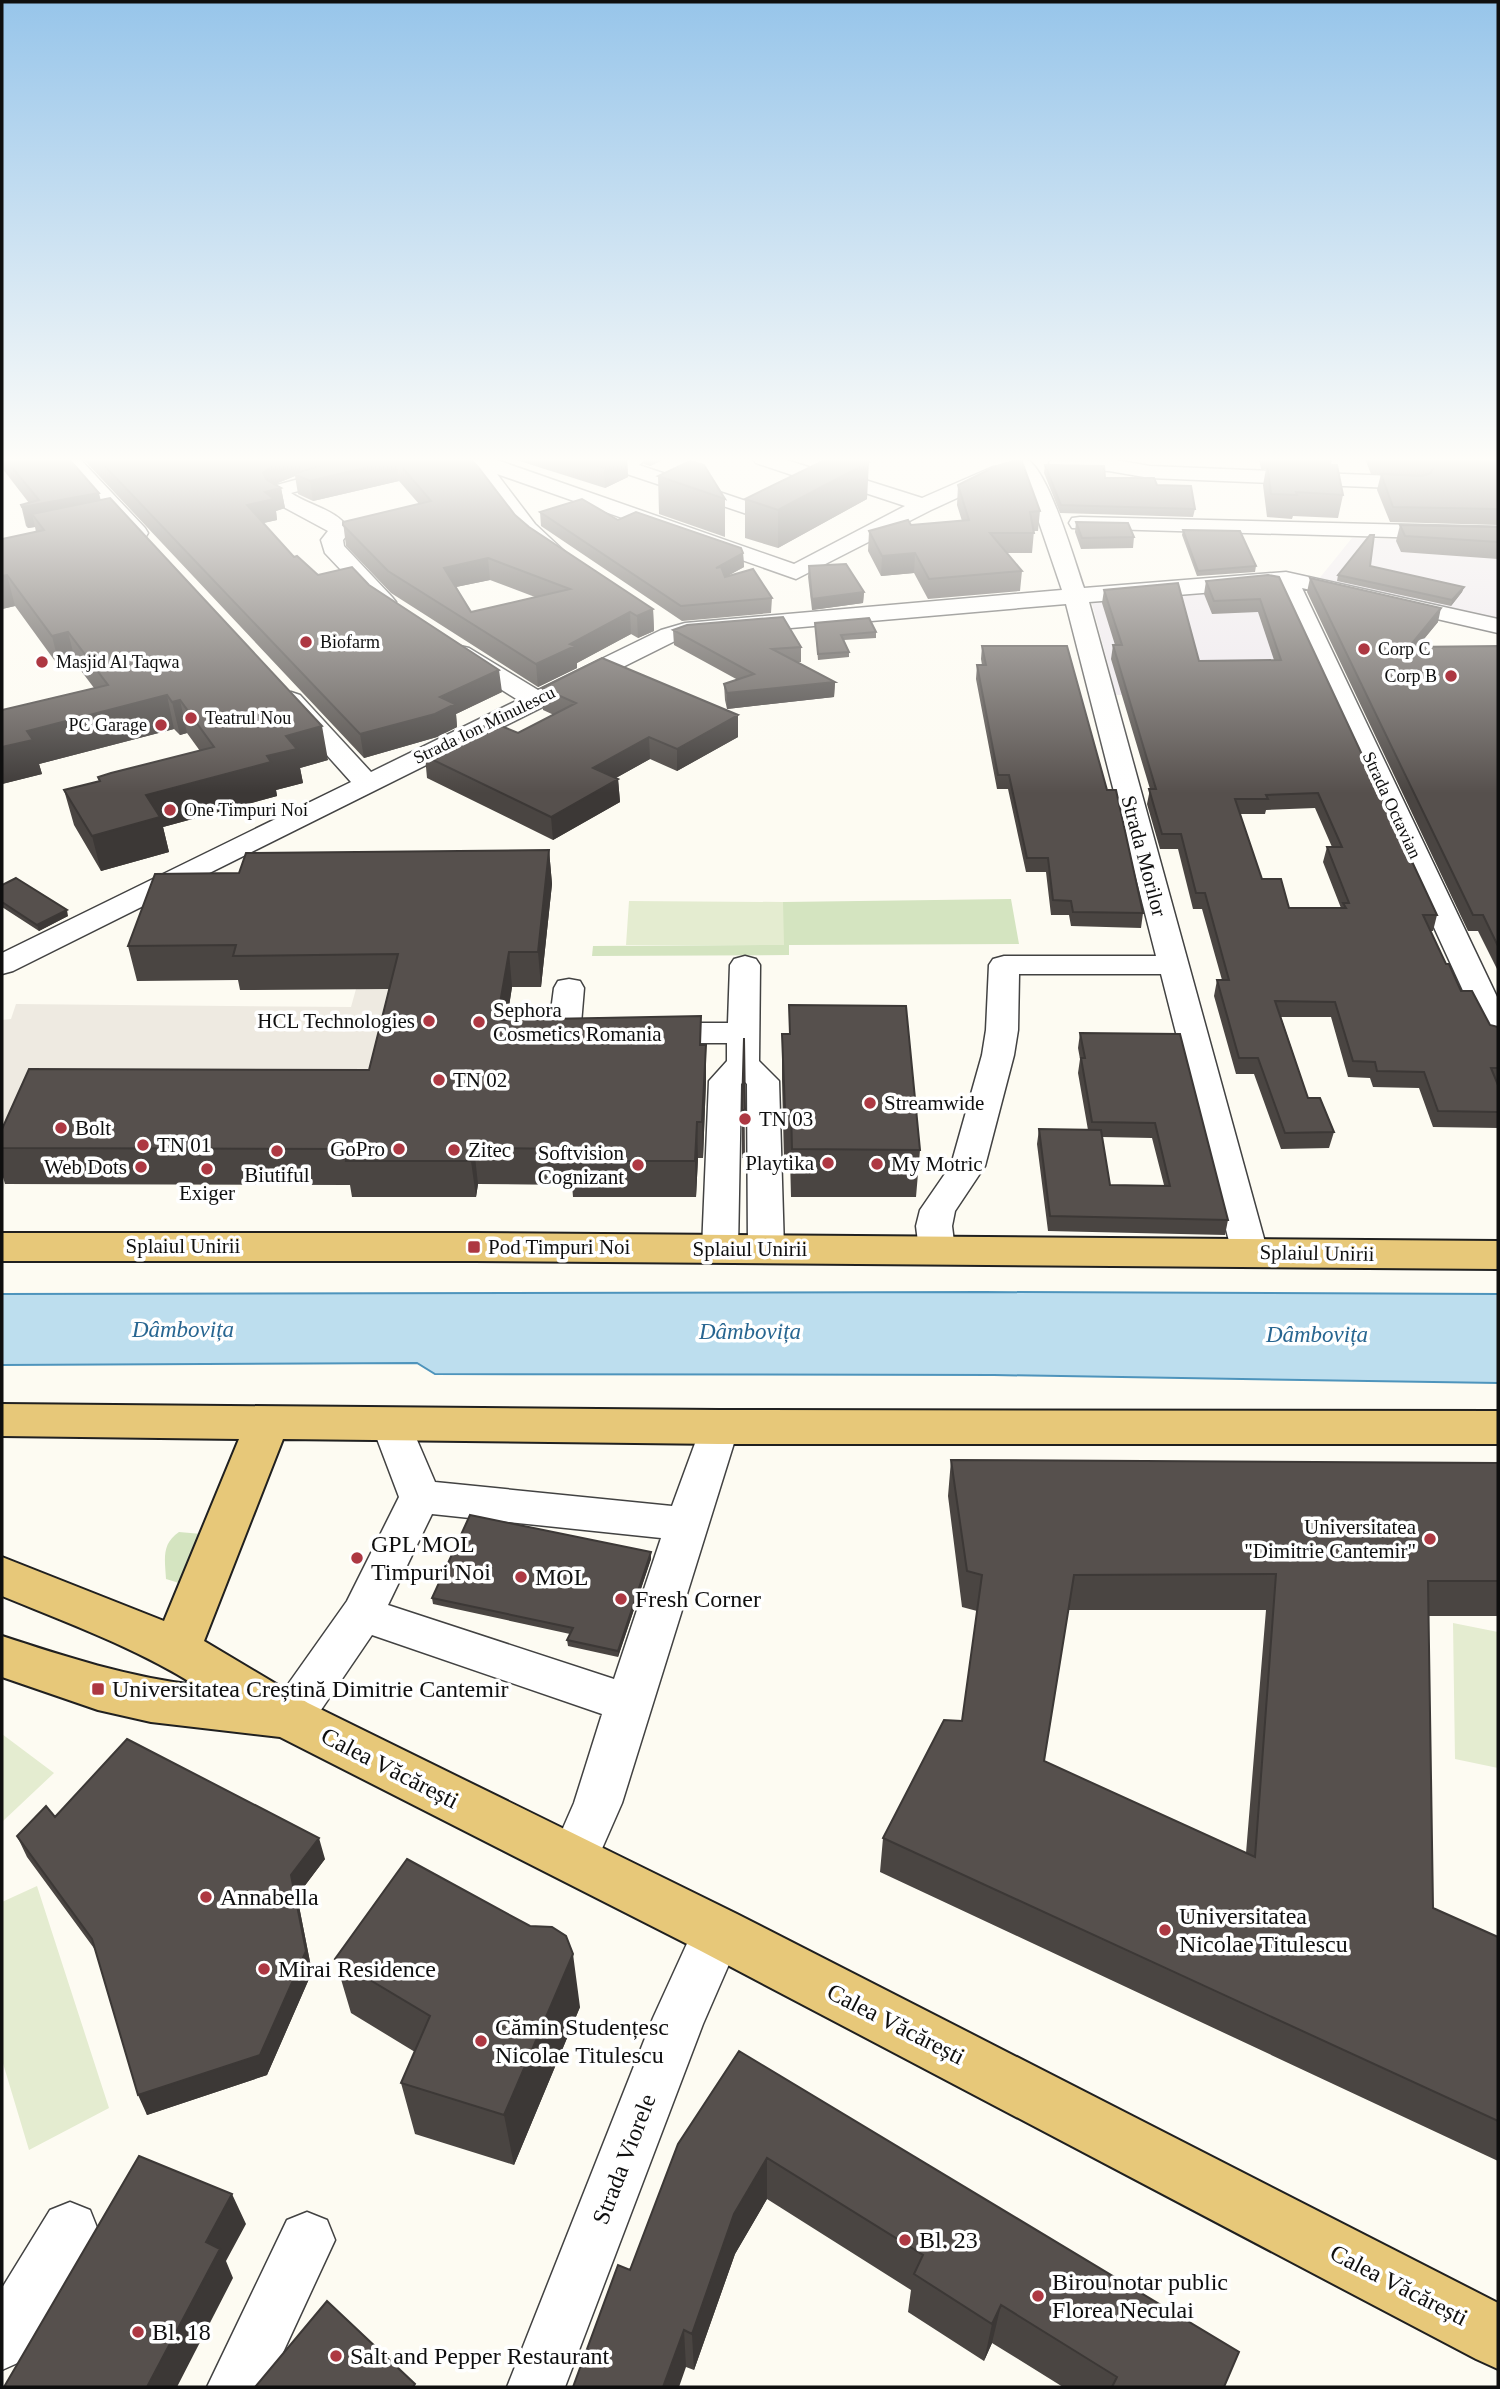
<svg xmlns="http://www.w3.org/2000/svg" width="1500" height="2389" viewBox="0 0 1500 2389" font-family="Georgia,serif">
<style>
.industrial{fill:#ebe5ec}
.green{fill:#d4e4c0}
.pitch{fill:#e4ecd0}
.plaza{fill:#eeeae1}
.water{fill:#bddeee;stroke:#4e94bc;stroke-width:2}
.lines{fill:none;stroke-linecap:round;stroke-linejoin:round}
.minor-casing{stroke:#424242;stroke-width:3}
.major-casing{stroke:#202020;stroke-width:4}
.minor{fill:#fff;fill-rule:evenodd}
.major{fill:#e7c879;fill-rule:evenodd}
.wall{fill:#4a4542;fill-rule:evenodd}
.shaded-wall{fill:#3c3836}
.building{fill:#56504d;stroke:#3c3836;stroke-width:2;fill-rule:evenodd}
.poi-dot{fill:#ad3842;stroke:#fff;stroke-width:2.5}
.labels{text-anchor:middle;stroke-width:7;stroke-linejoin:round;paint-order:stroke}
.far-poi-label{font-size:18px;fill:#0f0f0f;stroke:#fff;text-anchor:start}
.far-street-label{font-size:18px;fill:#0f0f0f;stroke:#fff}
.street-label{font-size:21px;fill:#0f0f0f;stroke:#fff}
.poi-label{font-size:21px;fill:#0f0f0f;stroke:#fff;text-anchor:start}
.water-label{font-size:23px;font-style:italic;fill:#286691;stroke:#fff}
.near-poi-label{font-size:24px;fill:#0f0f0f;stroke:#fff;text-anchor:start}
.near-street-label{font-size:24px;fill:#0f0f0f;stroke:#fff}
</style>
<rect width="100%" height="100%" fill="#fdfbf2"/>
<path class="industrial" d="M1352 538 1498 542V621L1318 580Z
M1284 586 1330 694 1116 695 1091 600Z"/>
<path class="green" d="M1011 899 1019 944 789 945V955L592 956 593 946 783 945V902Z
M179 1532 213 1535 189 1586 166 1579C165 1560 161 1544 179 1532Z"/>
<path class="pitch" d="M629 901 783 902 784 945H626Z
M1453 1623 1498 1632V1768L1455 1759Z
M2 1734 54 1773 2 1822Z
M37 1886 109 2108 29 2150 2 2060V1902Z"/>
<path class="plaza" d="M403 988 375 1106 5 1184 2 1194V1020L11 1019 16 1004 351 1007 356 989Z"/>
<path class="water" d="M984 1292 1498 1294V1383L994 1375 435 1374 417 1363 2 1365V1294Z"/>
<g class="lines">
<g class="minor-casing">
<path id="minor" d="M59 459H80L145 528 148 533 145 538H129Z
M465 459H494L794 564 905 506 838 484 819 482 747 514 618 471 615 467 620 459H646L639 465 746 501 798 477 756 463 753 459H783L818 470 840 472 922 498 993 467H1007L1010 471 1007 475 931 510 796 579 497 474 535 524 564 551 561 556H545L519 534Z
M1025 459C1047 464 1075 563 1084 588L1286 572 1498 619V633L1302 588 1498 999V1042L1487 1039 1482 1032 1278 587 1089 602 1268 1253 1263 1262 1250 1266 1237 1262 1232 1253 1161 974H1019L1018 1030 1014 1055 985 1166 955 1211 952 1226 955 1250 950 1259 937 1262 924 1259 919 1250 916 1226 920 1210 951 1165 982 1055 986 1030 989 965 993 959 1004 956H1156L1066 604 687 637 677 640 13 971 2 974V953L351 782 282 705 278 700 282 695 291 692 300 695 371 772 518 700 451 658 448 653 451 648 460 646 469 648 538 690 661 630 685 623 1062 590 1024 478 1015 465 1018 461Z
M1052 459H1109L1150 466 1418 477 1425 479 1428 483 1425 487 1418 489 1150 478 1109 471 1059 469 1052 467 1049 463Z
M317 474 324 476 327 480 324 484 291 493C310 506 339 510 350 531L343 540 344 546 392 597 396 602 392 607H376L325 553 321 540 328 531 278 504 269 494 277 485Z
M1080 517 1498 527V540L1072 528 1069 523 1072 518Z
M745 956 756 959 760 965 759 1061 779 1081 784 1249 779 1258 766 1261 753 1258 748 1249 747 1084 744 1081 741 1084 738 1249 733 1258 720 1261 707 1258 702 1249 709 1081 727 1061V1043H653L642 1040 637 1033 642 1026 653 1023H728L730 965 734 959Z
M569 979 580 981 584 988 581 1024 608 1027 613 1034 608 1041C590 1045 571 1045 553 1041L548 1034 554 988 558 981Z
M391 1408 405 1412 435 1482 672 1506 705 1416 719 1412 733 1416 739 1427 622 1803 590 1876 573 1882 556 1876 549 1860 574 1803 602 1714 372 1635 306 1732 290 1738 274 1732 267 1718 274 1704 347 1601 399 1497 371 1423 377 1412ZM432 1514 661 1538 614 1679 388 1605Z
M718 1908 736 1915 743 1932 703 2024 565 2387H507L653 2018 700 1915Z
M70 2202 90 2210 98 2230 90 2250 22 2361 2 2370V2288L50 2210Z
M307 2212 327 2220 335 2240 267 2387H207L287 2220Z"/>
</g>
<g class="major-casing">
<path id="major" d="M2 1233H474L1498 1241V1269L474 1261H2Z
M2 1404 719 1410 1498 1411V1444H719L283 1439 204 1641 308 1703 737 1914 1498 2303V2369L1476 2359 699 1950 280 1737 151 1722 98 1710 2 1677V1636C66 1657 128 1677 195 1685 134 1647 68 1623 2 1596V1557L164 1621 239 1439 2 1436Z"/>
</g>
<use href="#minor" class="minor"/>
<use href="#major" class="major"/>
</g>
<path class="wall" d="M2 459H69L101 500 328 760 300 768 303 783 276 790 277 796 163 827 169 852 101 871 74 825 64 790 99 781 98 777 200 751 187 733 180 735 174 729 39 764 42 774 2 784V710L94 688 76 664 60 668 15 606 2 609V539L36 532 35 527 28 528 26 526 21 505 29 503 2 468Z
M83 459H470L515 515 529 527 653 609 654 631 638 638 631 634 577 663V668L538 687 391 593 346 546 343 522 419 504 399 481 313 501 298 494 295 476 278 483 276 485 281 488 285 508 276 511 277 520 263 523 294 557 318 575 369 585 502 692 456 714 457 727 437 737 364 758ZM490 580 535 597 471 612 456 587Z
M513 459H627L628 477 605 488Z
M644 459H665L650 466 644 464Z
M1259 459H1332L1331 465 1343 495 1338 518 1293 516 1292 519 1267 517 1263 485 1266 469H1261Z
M1365 459H1498V526V525L1390 522 1377 490 1381 474 1391 475 1371 474Z
M1045 465 1105 478 1157 485 1195 509 1193 517 1060 513 1044 473Z
M658 476 725 499V537L659 514Z
M958 485 1040 511 1038 531H1034L1032 553H1007L1022 571 1020 591 928 599 914 573 881 576 868 551 869 531 911 525 962 521 957 505Z
M745 499H867L778 548 745 538Z
M540 512 618 520 743 553 744 567 726 577 772 598 771 613 682 621 541 526Z
M1076 522 1134 537 1133 548 1081 549 1075 532Z
M1400 525 1498 527V559L1401 552 1396 541Z
M1183 530 1256 566 1255 572 1197 576 1182 535Z
M809 566 864 592 863 603 812 610 808 577Z
M1268 575 1437 915 1433 931H1430L1446 964 1461 991 1490 1025 1498 1027V1128L1433 1127 1419 1088 1373 1087 1370 1078 1348 1077 1331 1017H1281L1308 1098 1334 1132 1329 1148 1281 1149 1254 1074H1236L1214 996 1217 980H1222L1202 909H1193L1178 849H1160L1147 804 1150 789 1111 659 1113 645H1115L1102 603 1104 590 1199 661 1274 660 1258 612 1212 614 1204 594 1206 581ZM1315 808 1332 847H1327L1323 862 1341 908H1289L1262 879 1240 814H1265L1266 810Z
M1338 575 1464 587 1462 592 1451 606 1337 581Z
M1310 578 1438 622 1417 647 1498 646V971L1478 931H1468L1307 592Z
M815 623 876 632V638L844 640 849 652V657L818 660Z
M673 630 801 647V662H796L835 682 834 697 727 709 725 700 724 684 738 680 674 645Z
M982 646 1107 790 1143 913 1141 928 1071 926 1069 915H1051L1046 872H1026L1008 789H997L976 679 977 665H982L981 659Z
M542 688 738 737 677 771 650 759 616 778 618 779 620 802 553 840 427 778 425 756 518 733 554 715 543 710Z
M549 850 552 884 541 987H512L507 1020 706 1045V1081L703 1158H698L696 1197H573L572 1185 478 1184 476 1197H352L350 1185 5 1184 2 1174V1129L369 1070 389 989 240 990 238 980 137 981 128 946 239 873Z
M2 885 68 916 39 931 2 907Z
M789 1005 920 1150 916 1197H791L790 1158H784L782 1081V1034H789Z
M1080 1033 1180 1034 1228 1220 1225 1235 1048 1231 1037 1144 1039 1129 1088 1130 1078 1073 1080 1059 1078 1048ZM1102 1137 1152 1138 1164 1185H1110Z
M744 1038 745 1158H742V1110Z
M951 1460 1498 1463V1616H1428L1433 1908 1498 1937V2161L880 1872 883 1838 962 1721 977 1611 962 1607 948 1496ZM1068 1610H1266L1246 1853 1044 1761Z
M651 1552V1559L618 1657 568 1646 567 1640 570 1634 433 1604 432 1598Z
M55 1817 325 1859 297 1896 312 1972 267 2075 147 2115 96 1951 27 1857 17 1836Z
M335 1959 580 2007 514 2165 415 2134 401 2083 415 2052 351 2013Z
M739 2051 1224 2387H1063L992 2343 984 2361 908 2312 911 2290 767 2199 735 2254 694 2370 686 2367 630 2270Z"/>
<path class="shaded-wall" d="M285 459H299L301 474H294L295 476 278 483 270 491 281 488 285 508 276 511 277 520 251 526 247 505 263 473 274 463Z
M623 459H627L628 477 605 488 604 468Z
M650 459H665L650 466Z
M396 460 399 481 313 501 310 481Z
M869 462 867 499 778 548V510Z
M99 493 104 513 32 514 35 527 28 528 22 507Z
M743 553 744 567 716 582V568Z
M915 553 914 573 881 576 882 556Z
M488 558 490 580 446 589 444 568Z
M7 575 15 606 2 609V576Z
M1464 587 1462 592 1451 606 1452 600Z
M864 592 863 603 812 610V599Z
M1441 608 1438 622 1406 661 1409 647Z
M653 609 654 631 638 638 637 616Z
M630 612 631 634 577 663V668L538 687 536 664 570 644Z
M68 632 76 664 60 668 52 636Z
M499 670 502 692 456 714 457 727 437 737 364 758 360 734Z
M835 682 834 697 727 709V693Z
M167 695 174 729 39 764 42 774 2 784V747L27 731Z
M180 700 187 733 180 735 172 702Z
M738 715V737L677 771V749Z
M322 726 328 760 300 768 303 783 276 790 277 796 163 827 169 852 101 871 92 836 146 795 267 756 286 736Z
M649 737 650 759 594 790 593 768Z
M618 779 620 802 553 840 551 817Z
M549 850 552 884 541 987 538 952Z
M67 910 68 916 39 931 37 925Z
M509 952 512 987 501 1055 497 1020Z
M706 1045V1081L703 1158 702 1122Z
M697 1122 698 1158 696 1197 695 1161Z
M474 1148 478 1184 476 1197 471 1161Z
M651 1552V1559L618 1657V1651Z
M319 1838 325 1859 297 1896 312 1972 267 2075 147 2115 138 2095 291 1875Z
M573 1954 580 2007 514 2165 504 2115Z
M767 2158V2199L735 2254 694 2370 692 2334 734 2214Z
M232 2194 246 2224 226 2261 233 2278 177 2387H147L206 2242Z
M1001 2305 992 2343 984 2361 992 2324Z
M684 2330 686 2367 679 2387H663Z"/>
<path class="building" d="M5 459H69L99 493 22 507 21 505 39 500Z
M98 459H285L274 463 263 473 267 480 281 488 265 492 274 499 247 505 294 557 297 556 318 575 352 567 369 585 499 670 440 697 455 704 435 714 360 734Z
M326 459H470L478 467 515 515 529 527 653 609 637 616 630 612 570 644 575 646 536 664 388 571 343 525V522L431 501 396 460 310 481 294 474 323 465 327 460ZM488 558 570 589 471 612 444 568Z
M575 459H623L604 468Z
M827 459H867L869 462 778 510 745 499Z
M1020 459H1021L1040 511 1030 512 1034 533H990L1022 571 929 579 915 553 882 556 869 531 908 520 911 525 969 520 958 485 994 467Z
M1380 459H1498V509L1393 507 1381 474 1422 476 1431 473 1434 466 1429 461Z
M690 461 704 465 725 499 658 476Z
M1267 462 1337 465 1343 495 1296 492 1297 495 1271 494Z
M1045 465 1104 466 1105 478H1154L1157 485 1191 486 1195 509 1061 505Z
M110 498 322 726 286 736 297 749 267 756 271 762 146 795 160 817 92 836 64 790 100 781 98 777 111 773 214 747 180 700 172 702 167 695 27 731 33 740 2 747V710L108 685 68 632 52 636 7 575 2 576V539L44 530 32 514Z
M582 499 618 520 636 512 741 548 743 553 716 568 721 567 725 577 753 569 772 598 681 606 540 512Z
M1076 522 1128 523 1134 537 1082 538Z
M1400 525 1498 527V542L1405 536Z
M1183 530 1240 531 1256 566 1198 571Z
M1370 535H1374L1370 566 1464 587 1452 600 1338 575Z
M846 564 864 592 812 599 809 566Z
M1268 575 1279 577 1437 915H1423L1446 964H1449L1461 991H1472L1490 1025 1498 1027V1068H1491L1498 1085V1112L1438 1111 1424 1072 1377 1071 1375 1062 1353 1061 1335 1002 1275 1001 1308 1098H1320L1334 1132 1285 1133 1258 1058H1239L1217 980H1229L1205 893H1196L1181 834H1162L1149 789H1156L1113 645H1122L1104 590 1178 583 1199 661 1281 660 1260 599 1214 601 1206 581ZM1318 793 1342 847H1327L1349 903H1343L1346 908H1289L1281 879H1262L1235 799H1268L1266 795Z
M1310 578 1441 608 1409 647 1498 646V946L1483 915H1473Z
M783 617 801 647 772 649 835 682 727 693 724 684 754 674 673 630 687 625Z
M869 618 876 632 841 635 849 652 818 654 815 623Z
M982 646H1067L1107 790H1116L1143 913 1073 912 1071 901 1053 900 1048 858H1027L1009 775H998L977 665H986Z
M602 658 738 715 677 749 649 737 593 768 618 779 551 817 425 756 492 722 518 733 576 703 542 688Z
M549 850 538 952H509L497 1020 701 1016 700 1045H706L702 1122H697L695 1161H570L571 1149 474 1148 471 1161H346L349 1149 2 1148V1129L29 1069 369 1070 398 954 233 956 236 945 128 946 155 874 239 873 246 853Z
M16 878 67 910 37 925 2 902V885Z
M789 1005 906 1006 920 1150 792 1149 791 1110H785L782 1034H790Z
M1080 1033 1180 1034 1228 1220 1050 1216 1039 1129 1101 1130 1110 1185 1170 1186 1155 1123 1092 1122 1081 1058H1085Z
M744 1038 745 1110H742Z
M951 1460 1498 1463V1581H1428L1433 1908 1498 1937V2121L883 1838 944 1720 962 1721 982 1575 967 1571ZM1276 1574 1255 1857 1044 1761 1074 1575Z
M470 1515 651 1552 618 1651 567 1640 573 1628 432 1598Z
M127 1739 319 1838 291 1875 306 1951 260 2055 138 2095 92 1939 17 1836 46 1806 55 1817Z
M407 1859 530 1926 552 1927 566 1936 573 1954 504 2115 401 2083 430 2016 335 1959Z
M739 2051 1239 2352 1224 2387H1112L1117 2377 1001 2305 992 2324 914 2274 923 2255 767 2158 734 2214 692 2334 684 2330 663 2387H573L618 2265 630 2270 678 2144Z
M139 2156 232 2194 206 2242 220 2249 147 2387H4Z
M327 2301 415 2384 413 2387H255Z"/>
<linearGradient id="sky" x2="0" y2="1"><stop stop-color="#97c5ea"/><stop offset="0.58" stop-color="#fefdf9"/><stop offset="1" stop-color="#fefdf9" stop-opacity="0"/></linearGradient>
<rect width="1500" height="793" fill="url(#sky)"/>
<g class="poi-dot">
<circle cx="306" cy="642" r="7"/>
<circle cx="1364" cy="649" r="7"/>
<circle cx="42" cy="662" r="7"/>
<circle cx="1451" cy="676" r="7"/>
<circle cx="191" cy="718" r="7"/>
<circle cx="161" cy="725" r="7"/>
<circle cx="170" cy="810" r="7"/>
<circle cx="429" cy="1021" r="7"/>
<circle cx="479" cy="1022" r="7"/>
<circle cx="439" cy="1080" r="7"/>
<circle cx="870" cy="1103" r="7"/>
<circle cx="745" cy="1119" r="7"/>
<circle cx="61" cy="1128" r="7"/>
<circle cx="143" cy="1145" r="7"/>
<circle cx="399" cy="1149" r="7"/>
<circle cx="454" cy="1150" r="7"/>
<circle cx="277" cy="1151" r="7"/>
<circle cx="828" cy="1163" r="7"/>
<circle cx="877" cy="1164" r="7"/>
<circle cx="638" cy="1165" r="7"/>
<circle cx="141" cy="1167" r="7"/>
<circle cx="207" cy="1169" r="7"/>
<rect x="467" y="1240" width="14" height="14" rx="3.5"/>
<circle cx="1430" cy="1539" r="7"/>
<circle cx="357" cy="1558" r="7"/>
<circle cx="521" cy="1577" r="7"/>
<circle cx="621" cy="1599" r="7"/>
<rect x="91" y="1682" width="14" height="14" rx="3.5"/>
<circle cx="206" cy="1897" r="7"/>
<circle cx="1165" cy="1930" r="7"/>
<circle cx="264" cy="1969" r="7"/>
<circle cx="481" cy="2041" r="7"/>
<circle cx="905" cy="2240" r="7"/>
<circle cx="1038" cy="2296" r="7"/>
<circle cx="138" cy="2332" r="7"/>
<circle cx="336" cy="2356" r="7"/>
</g>
<g class="labels">
<g class="far-poi-label">
<text x="320" y="648">Biofarm</text>
<text x="1378" y="655">Corp C</text>
<text x="56" y="668">Masjid Al Taqwa</text>
<text x="1437" y="682" text-anchor="end">Corp B</text>
<text x="205" y="724">Teatrul Nou</text>
<text x="147" y="731" text-anchor="end">PC Garage</text>
<text x="184" y="816">One Timpuri Noi</text>
</g>
<g class="far-street-label">
<text transform="translate(484 725) rotate(-26)" y="6">Strada Ion Minulescu</text>
<text transform="translate(1392 805) rotate(65)" y="6">Strada Octavian</text>
</g>
<g class="street-label">
<text transform="translate(1144 856) rotate(75)" y="7">Strada Morilor</text>
<text x="183" y="1253">Splaiul Unirii</text>
<text x="750" y="1256">Splaiul Unirii</text>
<text transform="translate(1317 1253) rotate(1)" y="7">Splaiul Unirii</text>
</g>
<g class="poi-label">
<text x="493" y="1017">Sephora<tspan x="493" dy="24">Cosmetics Romania</tspan></text>
<text x="415" y="1028" text-anchor="end">HCL Technologies</text>
<text x="453" y="1087">TN 02</text>
<text x="884" y="1110">Streamwide</text>
<text x="759" y="1126">TN 03</text>
<text x="75" y="1135">Bolt</text>
<text x="157" y="1152">TN 01</text>
<text x="385" y="1156" text-anchor="end">GoPro</text>
<text x="468" y="1157">Zitec</text>
<text x="624" y="1160" text-anchor="end">Softvision<tspan x="624" dy="24">Cognizant</tspan></text>
<text x="814" y="1170" text-anchor="end">Playtika</text>
<text x="891" y="1171">My Motric</text>
<text x="127" y="1174" text-anchor="end">Web Dots</text>
<text x="277" y="1182" text-anchor="middle">Biutiful</text>
<text x="207" y="1200" text-anchor="middle">Exiger</text>
<text x="488" y="1254">Pod Timpuri Noi</text>
<text x="1416" y="1534" text-anchor="end">Universitatea<tspan x="1416" dy="24">"Dimitrie Cantemir"</tspan></text>
</g>
<g class="water-label">
<text x="183" y="1337">Dâmbovița</text>
<text x="750" y="1339">Dâmbovița</text>
<text x="1317" y="1342">Dâmbovița</text>
</g>
<g class="near-poi-label">
<text x="371" y="1552">GPL MOL<tspan x="371" dy="28">Timpuri Noi</tspan></text>
<text x="535" y="1585">MOL</text>
<text x="635" y="1607">Fresh Corner</text>
<text x="112" y="1697">Universitatea Creștină Dimitrie Cantemir</text>
<text x="220" y="1905">Annabella</text>
<text x="1179" y="1924">Universitatea<tspan x="1179" dy="28">Nicolae Titulescu</tspan></text>
<text x="278" y="1977">Mirai Residence</text>
<text x="495" y="2035">Cămin Studențesc<tspan x="495" dy="28">Nicolae Titulescu</tspan></text>
<text x="919" y="2248">Bl. 23</text>
<text x="1052" y="2290">Birou notar public<tspan x="1052" dy="28">Florea Neculai</tspan></text>
<text x="152" y="2340">Bl. 18</text>
<text x="350" y="2364">Salt and Pepper Restaurant</text>
</g>
<g class="near-street-label">
<text transform="translate(390 1768) rotate(27)" y="8">Calea Văcărești</text>
<text transform="translate(896 2024) rotate(27)" y="8">Calea Văcărești</text>
<text transform="translate(624 2159) rotate(-69)" y="8">Strada Viorele</text>
<text transform="translate(1399 2285) rotate(27)" y="8">Calea Văcărești</text>
</g>
</g>
<rect width="1500" height="2389" fill="none" stroke="#0f0f0f" stroke-width="7"/>
</svg>
